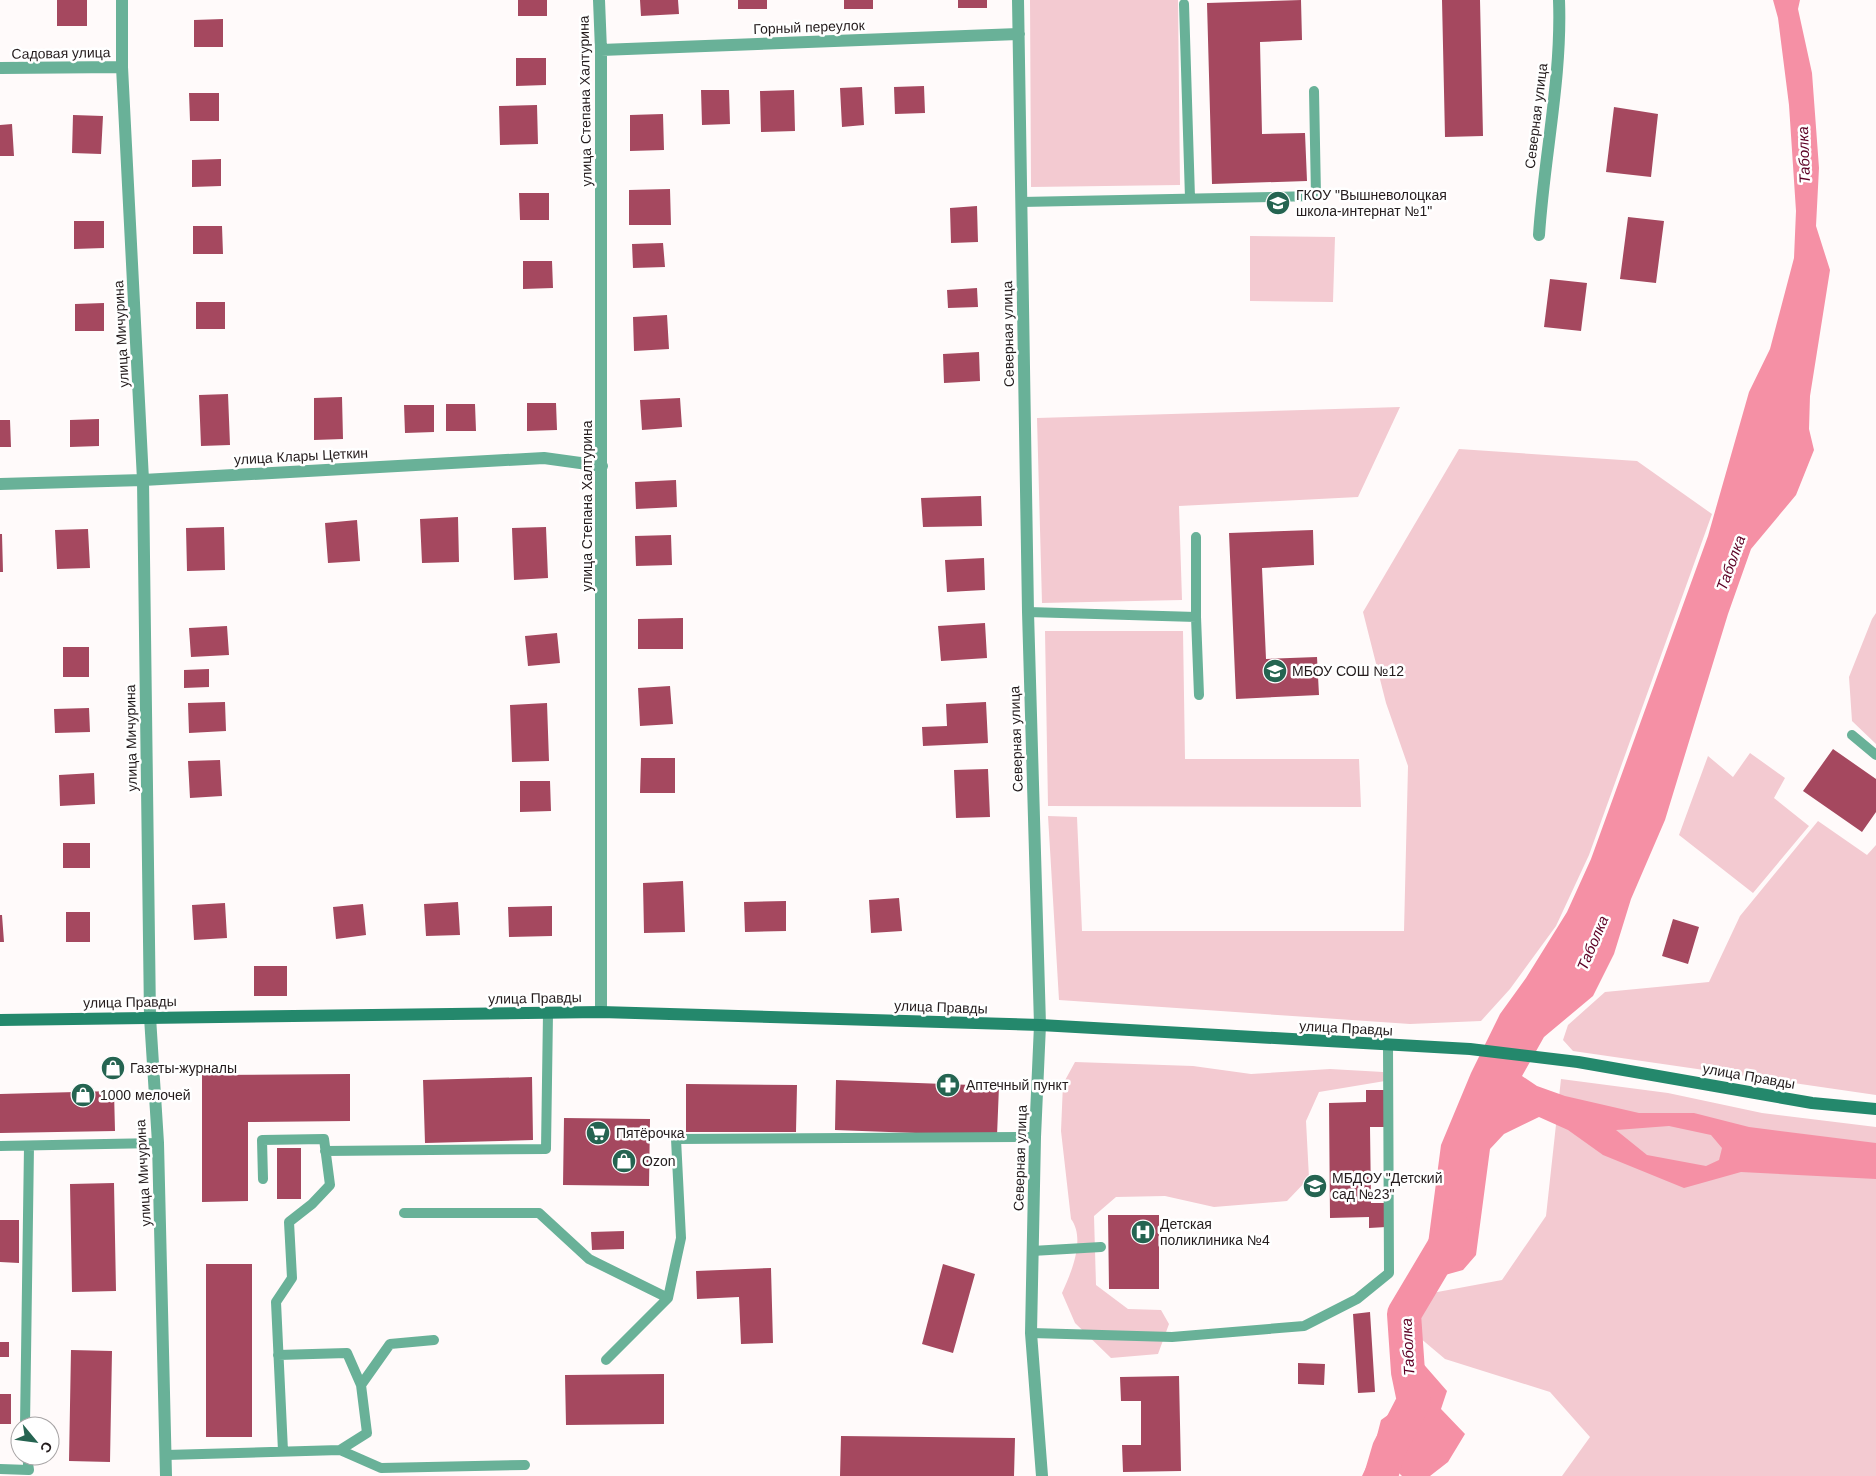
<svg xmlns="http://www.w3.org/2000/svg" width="1876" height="1476" viewBox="0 0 1876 1476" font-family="Helvetica,sans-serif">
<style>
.green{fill:#f3cad1}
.water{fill:#f590a5;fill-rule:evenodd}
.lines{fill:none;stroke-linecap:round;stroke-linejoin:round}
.river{stroke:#f590a5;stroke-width:34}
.building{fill:#a5485f}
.lane{stroke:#69b198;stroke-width:10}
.street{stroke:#69b198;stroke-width:12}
.secondary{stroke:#24886c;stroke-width:12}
.labels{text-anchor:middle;stroke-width:5;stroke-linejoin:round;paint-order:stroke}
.street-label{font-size:14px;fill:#241c1d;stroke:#fff}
.poi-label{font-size:14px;fill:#241c1d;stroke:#fff;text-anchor:start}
.water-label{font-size:15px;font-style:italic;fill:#5c0024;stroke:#fff}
</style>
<rect width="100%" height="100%" fill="#fffafa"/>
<path class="green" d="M1030 0H1178L1180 185 1031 187Z
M1250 236 1335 237 1333 302 1250 301Z
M1400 407 1358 497 1179 506 1182 600 1042 603 1037 418Z
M1459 449 1637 461 1712 514 1589 855 1556 926 1510 989 1481 1021 1410 1024 1059 1000 1048 816 1077 817 1082 931H1404L1408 766 1386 703 1363 612Z
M1876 613V744L1852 721 1849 677 1872 619Z
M1045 631H1183L1185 759H1359L1361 807 1048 806Z
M1750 753 1785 778 1774 798 1809 826 1753 893 1679 835 1708 756 1733 777Z
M1818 821 1867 855 1876 845V1095L1573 1051 1563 1040 1568 1025 1605 992 1709 982 1740 916Z
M1075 1062 1193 1066 1251 1074 1330 1069 1383 1072 1385 1081 1319 1092 1306 1121 1309 1178 1287 1201 1214 1207 1165 1196 1116 1197 1094 1216 1096 1285 1128 1309 1161 1310 1169 1324 1158 1354 1111 1358 1075 1323 1062 1293C1071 1273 1086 1239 1071 1219L1061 1131 1063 1084Z
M1561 1079 1668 1093 1762 1113 1876 1127V1476H1562L1590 1437 1550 1392 1445 1359 1413 1332 1432 1293 1502 1280 1546 1216Z"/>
<path class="water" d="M1773 0H1800L1798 9 1812 73 1819 168 1816 226 1830 270 1810 396 1809 429 1814 450 1796 495 1751 549 1728 614 1665 820 1631 899 1614 954 1593 996 1544 1037 1522 1076 1537 1086 1565 1096 1639 1113H1694L1749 1127 1876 1143V1179L1741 1172 1684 1188 1603 1155 1568 1130 1539 1117 1504 1134 1490 1149 1476 1255 1463 1270 1445 1275 1426 1259 1441 1145 1471 1073 1500 1014 1526 978 1567 912 1591 859 1708 536 1749 392 1770 349 1794 258 1796 211 1789 105 1778 18ZM1669 1126 1711 1135 1722 1148 1719 1160 1706 1166 1647 1155 1616 1130Z
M1413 1352 1447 1391 1441 1409 1465 1434 1448 1462 1430 1476H1402L1396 1470 1393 1476H1362L1372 1455 1381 1420 1409 1400 1403 1358Z"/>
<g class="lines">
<path class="river" d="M1381 1476 1389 1449 1414 1401 1408 1372 1404 1314 1451 1235 1452 1226"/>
</g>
<path class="building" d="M57 0H87V26H57Z
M518 0H547V16H518Z
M640 0H678L679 14 641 16Z
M738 0H767V9H738Z
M844 0H873V9H844Z
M958 0H987V8H958Z
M1301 0 1302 40 1260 42 1262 134 1305 133 1307 181 1212 184 1207 3Z
M1442 0H1480L1483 136 1445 137Z
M223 19V47H194V20Z
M516 58H546V85L516 86Z
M924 86 925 113 895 114 894 87Z
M862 87 864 125 842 127 840 88Z
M701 90H729L730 124 702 125Z
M794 90 795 131 761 132 760 91Z
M189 93H219V121H190Z
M537 105 538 144 500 145 499 106Z
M1614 107 1658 114 1651 177 1606 172Z
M663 114 664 150 630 151V115Z
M73 115 103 116 101 154 72 153Z
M12 124 14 156H0V125Z
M221 159V186L192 187V160Z
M670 189 671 225H629V190Z
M519 193H549V220H520Z
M977 206 978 242 951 243 950 208Z
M1628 217 1664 221 1656 283 1620 279Z
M74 221H104V248L74 249Z
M193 226H222L223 254H193Z
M663 243 665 267 633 268 632 244Z
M523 261H552L553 288 523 289Z
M1550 279 1587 283 1581 331 1544 327Z
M977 288 978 307 948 308 947 290Z
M196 302H225V329H196Z
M104 303V331H75V304Z
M667 315 669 349 634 351 633 317Z
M979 352 980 381 944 383 943 354Z
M228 394 230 445 201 446 199 395Z
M342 397 343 439 314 440V398Z
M680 398 682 427 642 430 640 400Z
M527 403H556L557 430 527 431Z
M446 404H475L476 431H446Z
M404 405H434V432L405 433Z
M99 419V446L70 447V420Z
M0 420H10L11 447H0Z
M676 480 677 507 636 509 635 482Z
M981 496 982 526 923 527 921 498Z
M458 517 459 562 422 563 420 519Z
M357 520 360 561 328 563 325 523Z
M224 527 225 570 187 571 186 528Z
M546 527 548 578 514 580 512 528Z
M88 529 90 568 57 569 55 530Z
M1313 530 1314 565 1262 568 1266 659 1317 657 1319 695 1236 699 1229 533Z
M0 534H2L3 572H0Z
M671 535 672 565 636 566 635 536Z
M984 558 985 590 947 592 945 560Z
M683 618V649H638V619Z
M985 623 987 658 941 661 938 626Z
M227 626 229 655 191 657 189 628Z
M557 633 560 663 528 666 525 636Z
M63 647H89V677H63Z
M209 669V687L184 688V670Z
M670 686 673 724 640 726 638 688Z
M225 702 226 731 189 733 188 703Z
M986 702 988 743 923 746 922 727 947 726 946 704Z
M547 703 549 761 512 762 510 705Z
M89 708 90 732 55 733 54 709Z
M1833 749 1876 779V812L1862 832 1803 791Z
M641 758H675V793H640Z
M220 760 222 796 190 798 188 761Z
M988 769 990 817 956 818 954 770Z
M94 773 95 804 60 806 59 775Z
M520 781H550L551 811 520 812Z
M63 843H90V868H63Z
M683 881 685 932 644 933 643 883Z
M899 898 902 931 871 933 869 900Z
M786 901V931L745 932 744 902Z
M458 902 460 935 426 936 424 904Z
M225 903 227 938 194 940 192 905Z
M363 904 366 935 336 939 333 907Z
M552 906V936L509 937 508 907Z
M66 912H90V942H66Z
M0 915H2L4 942H0Z
M1673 919 1699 927 1688 964 1662 956Z
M254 966H287V996H254Z
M350 1074V1121L248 1122V1201L202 1202V1075Z
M532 1077 533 1140 425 1143 423 1080Z
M836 1080 999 1086 997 1136 835 1130Z
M686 1084 797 1085 796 1132H686Z
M1366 1090H1384L1385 1127H1370L1371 1203H1386V1227L1369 1228V1217L1330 1218 1329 1103 1366 1102Z
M114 1091 115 1131 0 1133V1094Z
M564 1118 650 1119 649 1186 563 1185Z
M277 1148H301V1199H277Z
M114 1183 116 1291 72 1292 70 1184Z
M1108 1215H1159V1289H1109Z
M0 1220H19V1263L0 1262Z
M624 1231V1249L592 1250 591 1232Z
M206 1264H252V1437H206Z
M943 1264 975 1274 953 1353 922 1344Z
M771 1268 773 1343 741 1344 739 1297 697 1299 696 1271Z
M1370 1312 1375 1392 1358 1393 1353 1314Z
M0 1342H9V1357H0Z
M71 1350 112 1351 110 1462 69 1461Z
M1298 1363 1325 1364 1324 1385 1298 1384Z
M664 1374V1424L566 1425 565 1375Z
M1179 1376 1181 1471 1123 1472 1122 1445H1141V1401H1121L1120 1377Z
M0 1394H11V1424H0Z
M841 1436 1015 1438 1014 1476H840Z"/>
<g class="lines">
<path class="lane" d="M1184 4 1190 198
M1021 202 1316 196 1314 91
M1196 537V617
M1028 612 1196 617 1199 695
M1852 735 1876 755
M0 1146 158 1143
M325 1151 546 1149 548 1013
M263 1179 262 1140 324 1139 330 1185 312 1204 289 1222 292 1278 276 1302 283 1451
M404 1213H539L589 1259 668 1298
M1032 1251 1101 1247
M1031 1333 1172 1337 1304 1326 1357 1299 1389 1273 1388 1045
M278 1355 347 1353 361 1385
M606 1360 668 1298 681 1238 676 1139 1035 1137
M25 1426 29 1146
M340 1450 381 1468 525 1465
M166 1455 340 1450 367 1433 361 1385 390 1344 434 1340
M0 1469 29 1470 27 1456"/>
<path class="street" d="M122 0V67L143 480 150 1017 158 1143 166 1476
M599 0 601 50V1012
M1018 0 1028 612 1040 1025 1035 1137 1031 1333 1042 1476
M601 50 1019 34
M0 68 122 67
M1539 235C1544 157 1562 78 1559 0
M0 484 143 480 544 458 602 466"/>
<path class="secondary" d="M0 1020 601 1012 1040 1025 1470 1049 1578 1062 1812 1103 1876 1109"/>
</g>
<defs>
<g id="school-disc" transform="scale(1.25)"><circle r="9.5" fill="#256451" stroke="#fff"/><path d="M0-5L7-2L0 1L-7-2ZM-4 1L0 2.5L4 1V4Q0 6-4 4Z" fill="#fff"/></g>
<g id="shop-disc" transform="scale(1.25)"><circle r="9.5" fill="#256451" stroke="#fff"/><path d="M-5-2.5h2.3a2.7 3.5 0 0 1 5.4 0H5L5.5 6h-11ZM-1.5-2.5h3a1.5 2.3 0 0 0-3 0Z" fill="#fff"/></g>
<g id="pharmacy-disc" transform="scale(1.25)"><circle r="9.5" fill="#256451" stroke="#fff"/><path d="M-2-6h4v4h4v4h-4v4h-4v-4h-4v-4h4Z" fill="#fff"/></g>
<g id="supermarket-disc" transform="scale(1.25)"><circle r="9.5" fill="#256451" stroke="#fff"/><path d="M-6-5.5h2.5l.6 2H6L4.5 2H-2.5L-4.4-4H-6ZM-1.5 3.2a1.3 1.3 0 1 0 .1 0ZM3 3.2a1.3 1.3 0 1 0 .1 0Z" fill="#fff"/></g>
<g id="hospital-disc" transform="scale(1.25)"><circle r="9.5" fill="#256451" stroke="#fff"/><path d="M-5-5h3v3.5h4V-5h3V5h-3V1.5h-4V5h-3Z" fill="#fff"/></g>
</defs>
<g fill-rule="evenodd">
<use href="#school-disc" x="1278" y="203"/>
<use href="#school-disc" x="1275" y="671"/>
<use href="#shop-disc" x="113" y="1068"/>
<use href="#pharmacy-disc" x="948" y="1085"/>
<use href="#shop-disc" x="83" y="1095"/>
<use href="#supermarket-disc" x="598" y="1133"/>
<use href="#shop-disc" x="624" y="1161"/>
<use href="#school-disc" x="1315" y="1186"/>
<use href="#hospital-disc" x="1143" y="1232"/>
</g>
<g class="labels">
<g class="street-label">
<text transform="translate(809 27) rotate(-2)" y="5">Горный переулок</text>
<text transform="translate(61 53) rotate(-1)" y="5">Садовая улица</text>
<text transform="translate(585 101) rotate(-91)" y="5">улица Степана Халтурина</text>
<text transform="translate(1536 116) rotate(-83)" y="5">Северная улица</text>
<text transform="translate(121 334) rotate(-93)" y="5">улица Мичурина</text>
<text transform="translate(1008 334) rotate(-91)" y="5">Северная улица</text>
<text transform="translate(301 456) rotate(-3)" y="5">улица Клары Цеткин</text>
<text transform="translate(587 506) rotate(-90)" y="5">улица Степана Халтурина</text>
<text transform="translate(131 738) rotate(-91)" y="5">улица Мичурина</text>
<text transform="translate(1016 739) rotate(-92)" y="5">Северная улица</text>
<text transform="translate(535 998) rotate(-1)" y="5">улица Правды</text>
<text transform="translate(130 1002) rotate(-1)" y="5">улица Правды</text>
<text transform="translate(941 1007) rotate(2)" y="5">улица Правды</text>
<text transform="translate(1346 1028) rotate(3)" y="5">улица Правды</text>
<text transform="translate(1749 1076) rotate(10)" y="5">улица Правды</text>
<text transform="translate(1020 1158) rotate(-88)" y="5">Северная улица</text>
<text transform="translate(143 1173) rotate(-93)" y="5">улица Мичурина</text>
</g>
<g class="poi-label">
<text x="1296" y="200">ГКОУ "Вышневолоцкая<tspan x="1296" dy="16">школа-интернат №1"</tspan></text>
<text x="1292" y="676">МБОУ СОШ №12</text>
<text x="130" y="1073">Газеты-журналы</text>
<text x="966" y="1090">Аптечный пункт</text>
<text x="100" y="1100">1000 мелочей</text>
<text x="616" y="1138">Пятёрочка</text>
<text x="642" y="1166">Ozon</text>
<text x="1332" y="1183">МБДОУ "Детский<tspan x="1332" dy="16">сад №23"</tspan></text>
<text x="1160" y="1229">Детская<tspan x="1160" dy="16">поликлиника №4</tspan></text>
</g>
<g class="water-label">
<text transform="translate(1804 155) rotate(-92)" y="5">Таболка</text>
<text transform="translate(1731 563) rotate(-70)" y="5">Таболка</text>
<text transform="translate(1593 943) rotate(-67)" y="5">Таболка</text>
<text transform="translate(1408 1347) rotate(-93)" y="5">Таболка</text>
</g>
</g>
<g transform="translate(35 1441) rotate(119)"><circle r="24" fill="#ffffff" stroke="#a7a4a5"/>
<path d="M0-4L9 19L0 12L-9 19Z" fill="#256451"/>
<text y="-8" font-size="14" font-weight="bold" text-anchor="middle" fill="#241c1d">С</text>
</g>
</svg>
